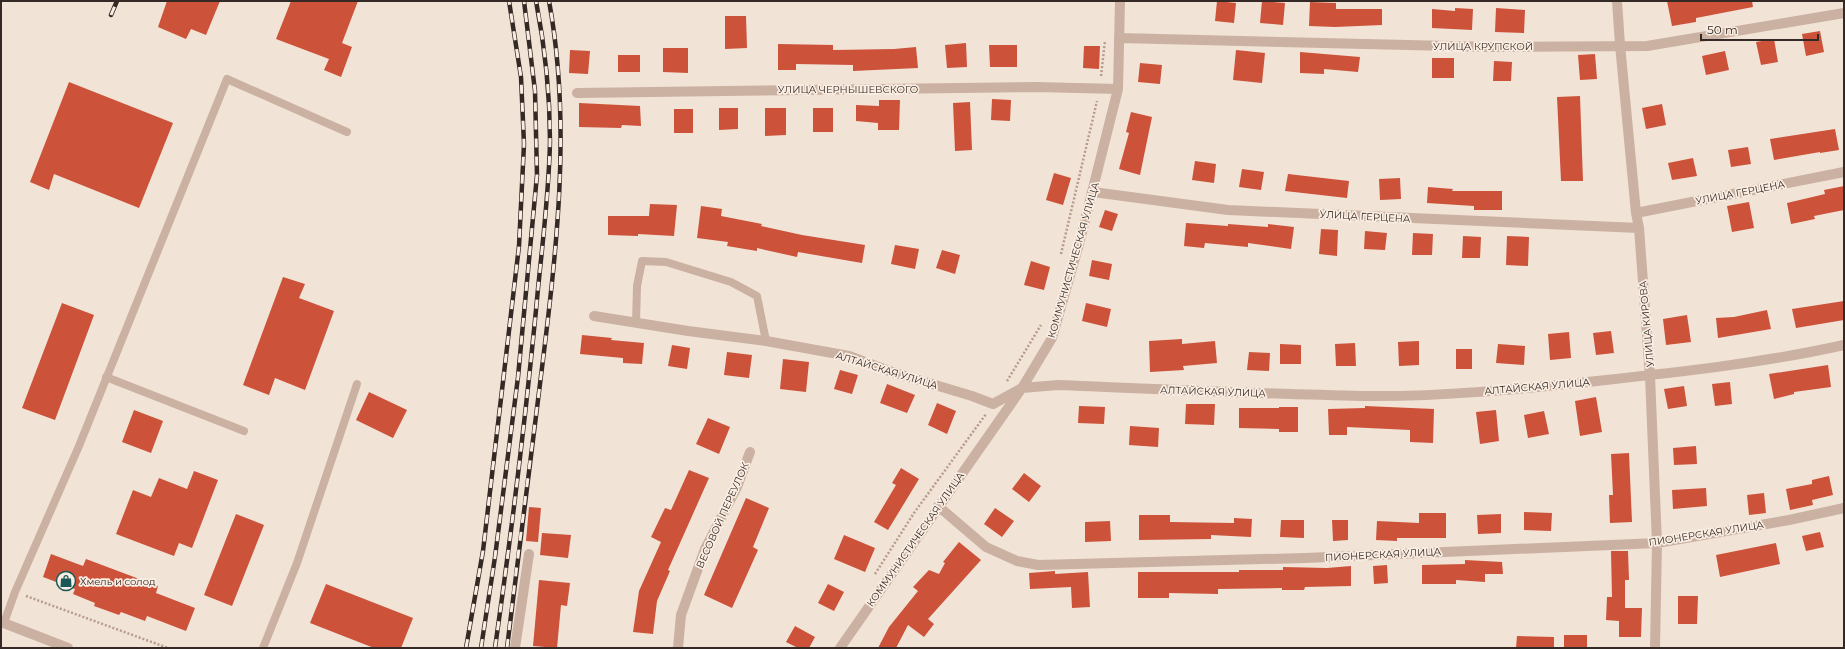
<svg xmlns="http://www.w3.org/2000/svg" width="1845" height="649" viewBox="0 0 1845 649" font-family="Montserrat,sans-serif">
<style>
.building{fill:#cc523a}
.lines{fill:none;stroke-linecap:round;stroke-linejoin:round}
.path{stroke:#b69b8d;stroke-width:2.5;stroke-dasharray:2 2;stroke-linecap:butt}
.lane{stroke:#cab1a2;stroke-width:8}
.street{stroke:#cab1a2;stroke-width:10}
.rail-casing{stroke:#352925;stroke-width:4.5}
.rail{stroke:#faeee3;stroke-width:3;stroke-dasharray:9;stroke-linecap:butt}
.labels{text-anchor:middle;stroke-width:3.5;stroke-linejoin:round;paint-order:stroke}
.street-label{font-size:10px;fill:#352925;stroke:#faeee3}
.poi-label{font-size:10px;fill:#352925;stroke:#faeee3;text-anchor:start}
</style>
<rect width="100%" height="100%" fill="#f2e3d7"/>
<path class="building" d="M167 1H220L206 35 191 29 186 39 158 27Z
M291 1H358L342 43 352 47 341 77 324 70 329 59 276 39Z
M1217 1 1236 3 1234 23 1215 21Z
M1262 1 1285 3 1283 25 1260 23Z
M1667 1H1752L1753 7 1696 18V22L1672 26Z
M1310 2 1336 3V9H1382V25L1335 27 1309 26Z
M1455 8 1473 9 1472 30 1432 28V9L1455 11Z
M1496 8 1525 10 1524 33 1495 32Z
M725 16H746L747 48 725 49Z
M1820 31 1824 52 1806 56 1802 34Z
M1774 39 1778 62 1761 65 1756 42Z
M966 43 967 67 947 68 945 45Z
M778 44 833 45V50L894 49 916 47 918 68 853 71V65L796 64V70H778Z
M989 45H1017V67H990Z
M1084 46H1100L1099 69 1083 68Z
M663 48H688V73L663 72Z
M570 50 590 51 588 74 569 73Z
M1236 50 1265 53 1262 83 1233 80Z
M1725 51 1729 70 1706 75 1702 56Z
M1300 52 1360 57 1358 72 1324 69V74L1300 73Z
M1595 54 1597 79 1580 80 1578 55Z
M618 55H640V72H618Z
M1432 58H1454V78H1432Z
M1494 61 1512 62 1511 81H1493Z
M1140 63 1162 65 1160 84 1138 82Z
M69 82 173 123 139 208 54 174 49 190 30 182Z
M1580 96 1583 181H1561L1557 97Z
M992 99 1011 100 1010 121 991 120Z
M879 100H900L899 130H878V123L856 121V105L879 106Z
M970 102 972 150 955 151 953 103Z
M579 103 640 106 641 126 622 125 621 128 579 127Z
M1662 104 1666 125 1646 129 1642 108Z
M719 108H738V129L719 130Z
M765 108H786V135L765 136Z
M813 108H833V132H813Z
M674 109H693V133H674Z
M1131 112 1152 117 1140 175 1119 169 1129 133 1126 132Z
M1835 129 1839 150 1820 153V152L1774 160 1770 139Z
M1748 147 1751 164 1731 167 1728 150Z
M1693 158 1697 176 1672 180 1668 163Z
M1195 161 1216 164 1214 183 1192 180Z
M1242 169 1264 172 1261 190 1239 187Z
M1054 173 1071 178 1063 205 1046 200Z
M1288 174 1349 181 1347 198 1285 191Z
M1400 178 1401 199 1380 200 1379 179Z
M1844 186V210L1814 216 1815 219 1791 224 1787 203 1825 194 1824 190Z
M1428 187 1453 189 1452 191H1502V210H1474V206L1427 203Z
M1749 202 1754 228 1732 232 1727 206Z
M650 204 677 205 674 236 638 234V236L608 235V216H649Z
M701 206 722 209 721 216 762 224 761 226 802 235 865 245 862 263 798 252 797 257 757 248V251L727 246 728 242 697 238Z
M1105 210 1118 214 1112 231 1099 227Z
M1186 223 1228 226V224L1268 227V224L1294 227 1291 249 1248 243V247L1205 243 1204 248 1184 246Z
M1321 229 1338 230 1337 256 1319 254Z
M1365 231 1387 233 1385 250 1364 249Z
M1413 233 1433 234 1432 255H1412Z
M1463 236 1481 237 1480 258H1462Z
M1507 236 1529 237 1528 266 1506 265Z
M895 245 919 249 915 269 891 264Z
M942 250 960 255 955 274 936 268Z
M1092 260 1112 264 1109 280 1089 276Z
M1031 261 1050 267 1044 290 1024 285Z
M283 277 305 284 299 298 334 311 305 390 275 378 269 395 243 385Z
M1844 301V320L1796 328 1792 309Z
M62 303 94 315 55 420 22 408Z
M1086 303 1111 309 1107 327 1082 321Z
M1767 310 1771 329 1718 338 1716 318 1734 317Z
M1687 315 1691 342 1666 345 1663 319Z
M1611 331 1614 353 1596 355 1593 333Z
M1569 332 1571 358 1550 360 1548 334Z
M582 335 612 338 611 340 644 343 642 364 623 363V358L580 354Z
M1182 339V344L1215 341 1217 363 1183 366 1184 370 1150 372 1149 341Z
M1419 341V365L1399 366 1398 342Z
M1355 343 1356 366H1336L1335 344Z
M1280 344 1301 345V364H1280Z
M1498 344 1525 346 1524 365 1496 363Z
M672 345 690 348 687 369 668 366Z
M1456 349H1472V369H1456Z
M727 352 752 355 749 378 724 375Z
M1249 352 1270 353 1269 371 1247 370Z
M783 359 809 362 806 392 780 389Z
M1828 365 1831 387 1794 392V394L1774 399 1769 374Z
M840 370 858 375 852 394 834 389Z
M1730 382 1732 404 1715 406 1712 384Z
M887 384 915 395 907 413 880 403Z
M1684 386 1687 406 1668 409 1664 389Z
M369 392 407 410 393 438 356 420Z
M1596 397 1602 432 1580 436 1575 401Z
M937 403 956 411 947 434 928 425Z
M1186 404H1215L1214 425 1185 424Z
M1079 406 1105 407 1104 424 1078 423Z
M1365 406 1434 409 1433 443 1410 442V430L1347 427V435H1329L1328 409 1365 408Z
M1279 407H1298V432H1279V429L1239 428V408H1279Z
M134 410 163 421 151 453 122 442Z
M1496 410 1499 441 1480 444 1476 412Z
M1544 411 1549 434 1528 438 1524 415Z
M708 418 730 427 719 454 696 444Z
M1130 426 1159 428 1158 447 1129 445Z
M1696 446 1697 464 1674 465 1673 448Z
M1629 453 1632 522 1610 523 1609 495H1613L1611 454Z
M901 468 919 479 888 530 874 522 896 485 892 483Z
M689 470 709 478 668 570 670 571 657 601 653 634 633 632 639 591 661 542 651 537 665 508 671 510Z
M194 471 218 480 192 548 179 543 174 556 116 534 133 490 151 497 159 478 187 489Z
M1024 473 1041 486 1029 502 1012 489Z
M1829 476 1833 495 1812 500 1813 505 1790 510 1786 489 1812 484V480Z
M1706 488 1707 506 1673 509 1672 490Z
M1764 493 1766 513 1749 515 1747 495Z
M746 498 769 508 753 547 758 550 732 608 704 595Z
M529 507 541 508 538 542 526 541Z
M995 508 1014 521 1002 537 984 524Z
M1524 512 1552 513 1551 531 1524 530Z
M1419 513H1446V538H1397V541L1376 540 1377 521 1419 523Z
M236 514 264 525 232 606 204 595Z
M1501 514V533L1478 534 1477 515Z
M1139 515H1170V522L1234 523V518L1252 519 1251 537 1211 535V539L1139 540Z
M1281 520H1304V538L1280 537Z
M1332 520H1348V540L1333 541Z
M1110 521 1111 541 1085 542V522Z
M1820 532 1824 547 1806 551 1802 536Z
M542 533 571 535 568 558 540 555Z
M844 535 875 548 865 572 834 559Z
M959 542 981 560 928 619 934 624 924 637 908 625 896 648H878L889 627 918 591 913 587 929 570 939 574 945 563 943 562Z
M1776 543 1780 564 1720 577 1716 555Z
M1611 551H1628L1629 580H1625V608H1642L1641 637H1619V621L1606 620 1607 597H1612Z
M51 554 83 566 86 559 158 586 156 593 195 608 186 631 147 616 145 621 121 612 119 615 94 606 95 603 73 594 75 589 43 577Z
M1465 560 1502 562 1503 574H1485V582L1456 580V584H1422V565L1465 564Z
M1387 565 1388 583 1374 584 1373 566Z
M1351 566V586L1305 587 1304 590H1282V588L1218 589V594L1169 593V598H1138V572H1239V570H1283V567L1327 568Z
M1055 571V574L1088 572 1090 607 1072 608 1071 587 1030 589 1029 573Z
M539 580 570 583 567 606 561 605 557 648 533 646Z
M326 584 413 618 401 648H374L310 623Z
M828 584 844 592 834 611 818 603Z
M1678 596H1698L1697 624H1678Z
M795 626 815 637 809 648H798L786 642Z
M1564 635H1587V648H1564Z
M1517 636 1554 637V648H1516Z"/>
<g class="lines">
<path class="path" d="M1101 76 1105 41
M1061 254 1097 101
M1007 381 1041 325
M875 574 914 513 986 414
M26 596 168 648"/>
<path class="lane" d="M636 323 637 286 642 261 666 262 731 282 757 296 766 341
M106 377 244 431
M4 623 15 592 79 446 227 79 347 132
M263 648 297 563 357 384"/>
<path class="street" d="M1617 1 1620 45 1636 213 1639 228 1650 376 1657 543 1655 648
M1119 38 1492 47 1647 46 1844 13
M577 93 1035 87 1118 89
M1093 192 1228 210 1639 228
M1636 213 1844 172
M594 316 688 331 766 341 849 356 892 372 972 396 993 404 1022 388 1058 385C1160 389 1262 394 1363 396 1441 397 1520 389 1597 381 1680 372 1763 363 1844 345
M938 506 986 547 1017 561 1038 565 1305 558 1657 543 1789 520 1844 508
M1 622 68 648
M515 648 529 554
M678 648 681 615 705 549 737 487 750 452
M840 648 1022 388 1052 338 1079 244 1118 89 1120 1"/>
<g class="rail-casing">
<path id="rail" d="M111 15 117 1
M466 648 483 551 519 246 524 144 521 77 509 1
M481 648 495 557 518 377 537 175 535 91 524 1
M495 648C511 536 525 423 536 310 541 254 549 197 550 141 550 94 545 47 536 1
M507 648C517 562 528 477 539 392 555 263 573 130 549 1"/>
</g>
<use href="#rail" class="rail"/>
</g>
<defs>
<g id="shop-ring" transform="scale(1)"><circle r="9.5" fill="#faeee3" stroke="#195857" stroke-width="1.5"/><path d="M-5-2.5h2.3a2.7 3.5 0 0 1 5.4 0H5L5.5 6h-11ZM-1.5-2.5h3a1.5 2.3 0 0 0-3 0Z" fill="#195857"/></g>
</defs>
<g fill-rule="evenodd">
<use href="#shop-ring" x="66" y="581"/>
</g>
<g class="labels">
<g class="street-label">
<text x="1483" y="50">УЛИЦА КРУПСКОЙ</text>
<text x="848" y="93">УЛИЦА ЧЕРНЫШЕВСКОГО</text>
<text transform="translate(1740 192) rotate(-11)" y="4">УЛИЦА ГЕРЦЕНА</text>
<text transform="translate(1365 216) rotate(3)" y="4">УЛИЦА ГЕРЦЕНА</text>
<text transform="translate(1073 260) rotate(-74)" y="4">КОММУНИСТИЧЕСКАЯ УЛИЦА</text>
<text transform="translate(1646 324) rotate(-95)" y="4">УЛИЦА КИРОВА</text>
<text transform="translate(887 370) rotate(17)" y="4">АЛТАЙСКАЯ УЛИЦА</text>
<text transform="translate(1537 386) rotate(-5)" y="4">АЛТАЙСКАЯ УЛИЦА</text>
<text transform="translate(1213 391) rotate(2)" y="4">АЛТАЙСКАЯ УЛИЦА</text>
<text transform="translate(722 515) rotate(-66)" y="4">ВЕСОВОЙ ПЕРЕУЛОК</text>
<text transform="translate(1706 533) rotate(-9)" y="4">ПИОНЕРСКАЯ УЛИЦА</text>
<text transform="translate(915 539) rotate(-55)" y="4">КОММУНИСТИЧЕСКАЯ УЛИЦА</text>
<text transform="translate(1383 554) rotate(-3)" y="4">ПИОНЕРСКАЯ УЛИЦА</text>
</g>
<g class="poi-label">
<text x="80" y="585">Хмель и солод</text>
</g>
</g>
<rect width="1845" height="649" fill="none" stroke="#352925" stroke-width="4"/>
<path d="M1701 34v6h117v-6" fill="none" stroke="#352925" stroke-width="2"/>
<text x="1707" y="34" font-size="12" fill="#352925" stroke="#faeee3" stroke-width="3" paint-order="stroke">50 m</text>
</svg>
